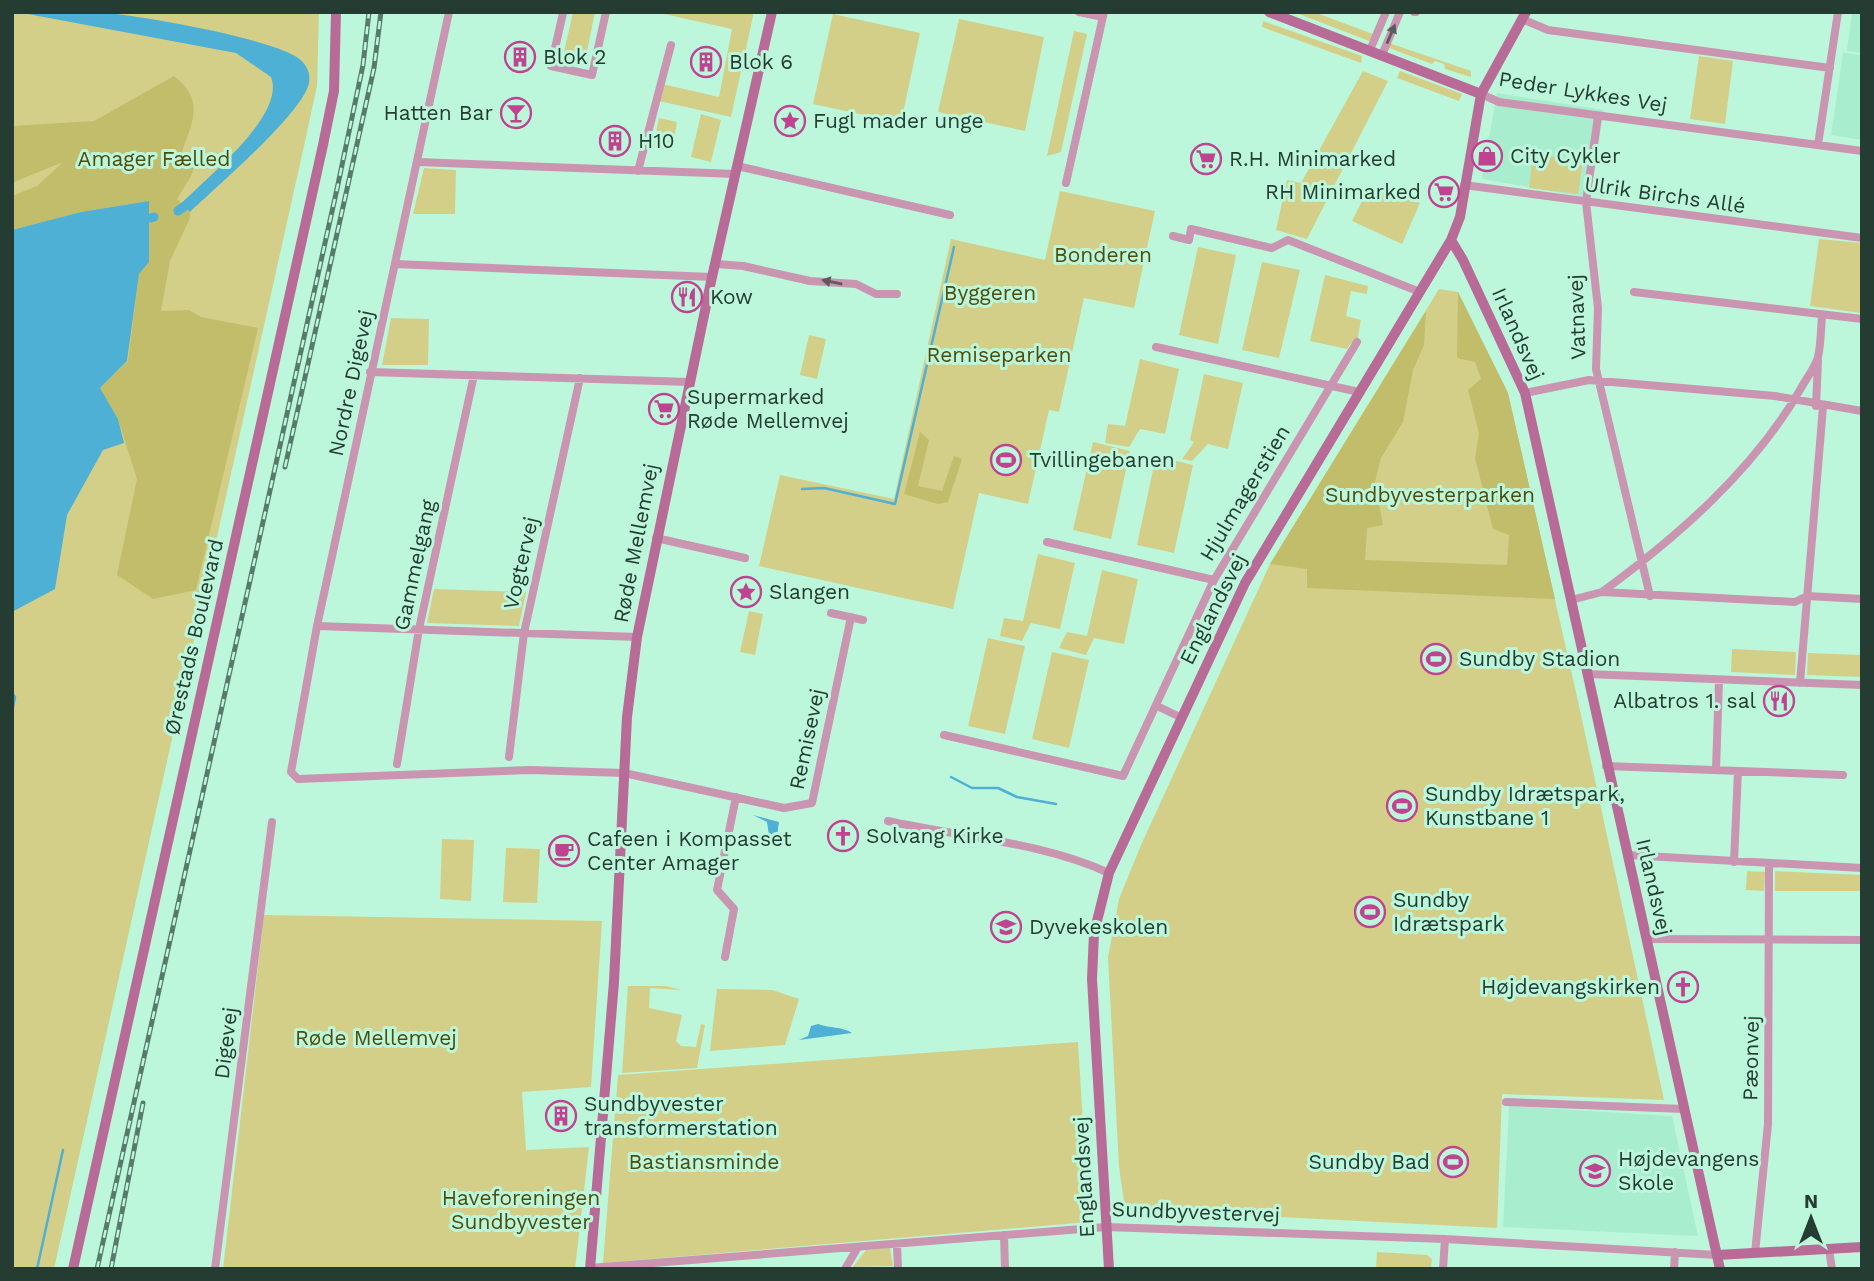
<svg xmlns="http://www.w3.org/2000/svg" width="1874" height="1281" viewBox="0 0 1874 1281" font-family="'Work Sans',sans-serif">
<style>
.built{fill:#a9edcf}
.green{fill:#d3cf88}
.forest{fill:#c2bd6a}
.water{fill:#4db0d4}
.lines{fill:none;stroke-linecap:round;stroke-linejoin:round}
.stream{stroke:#4db0d4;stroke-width:2.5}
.canal{stroke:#4db0d4;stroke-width:9}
.street{stroke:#ca95b1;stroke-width:8}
.secondary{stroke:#b86b96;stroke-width:10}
.rail-casing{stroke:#577a6a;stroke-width:5}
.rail{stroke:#bcf7dc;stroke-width:2.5;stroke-dasharray:8;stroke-linecap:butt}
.oneway{fill:#5e5b5e}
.labels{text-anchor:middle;stroke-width:6;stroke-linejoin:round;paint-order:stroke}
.poi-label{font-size:21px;fill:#243c31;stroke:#bcf7dc;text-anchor:start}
.street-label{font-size:21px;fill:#243c31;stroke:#bcf7dc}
.park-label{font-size:21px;fill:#504c0b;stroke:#bcf7dc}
</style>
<rect width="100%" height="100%" fill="#bcf7dc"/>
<path class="built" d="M1852 12H1862V53L1847 51Z
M1843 53 1862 55V140L1831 135Z
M1497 93 1604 110 1590 198 1482 179Z
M1509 1106 1672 1116 1698 1236 1503 1227Z"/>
<path class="green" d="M12 12H319L317 86 304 146 54 1269H12Z
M573 12H595L584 66 562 61Z
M655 12H754L731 117 659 101 662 84 719 97 732 29Z
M1294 12H1314L1373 34 1369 41Z
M833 14 920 33 901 123 813 104Z
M959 19 1044 37 1025 131 938 112Z
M1263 21 1362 56 1361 63 1262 27Z
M1074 31 1087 34 1061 152 1047 156Z
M1389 43 1471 71V77L1445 69 1444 64 1435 61 1432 64 1389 48Z
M1699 56 1733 61 1725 124 1690 119Z
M1363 71 1388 81 1307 239 1276 230 1287 180 1301 183Z
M1400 71 1462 94 1459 101 1397 78Z
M701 114 721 120 711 162 691 157Z
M659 118 677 122 672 151 653 147Z
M1533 154 1583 160 1578 194 1529 188Z
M424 168 456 170 455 214H413Z
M1368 189 1420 203 1402 244 1352 221Z
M1060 191 1155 211 1134 308 1084 298 1059 412 1049 410 1028 504 979 493 953 609 759 566 780 475 894 499 951 239 1045 260Z
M1819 239 1862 243 1861 313 1810 306Z
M1198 247 1236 255 1218 344 1179 335Z
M1262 262 1300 270 1279 358 1242 350Z
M1325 275 1368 286 1367 294 1351 291 1346 316 1361 320 1357 342 1351 343 1347 349 1310 341Z
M1439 289 1458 292 1508 393 1578 701 1664 1100 1502 1094 1497 1228 1125 1209 1119 1167 1108 957 1119 899 1141 845 1270 564Z
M391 318 429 319 428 365H382Z
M809 335 826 339 817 379 800 375Z
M1140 359 1179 369 1165 434 1140 429 1129 447 1105 443 1108 424 1125 426Z
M1204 374 1243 383 1228 449 1208 444 1192 461 1182 459 1194 442 1190 440Z
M1093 442 1130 451 1111 539 1073 530Z
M1156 456 1193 465 1174 553 1137 545Z
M1038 554 1075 563 1060 629 1031 623 1022 641 1000 636 1004 618 1023 621Z
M1102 570 1138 579 1124 644 1094 638 1086 655 1059 648 1067 632 1087 636Z
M434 589 526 592 519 626 427 623Z
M749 611 763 614 755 655 740 652Z
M988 638 1025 646 1005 734 968 726Z
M1732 649 1796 652 1795 675 1731 672Z
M1052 652 1089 660 1069 748 1032 739Z
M1808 653 1862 655V677L1807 675Z
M442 839 474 840 471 901 440 899Z
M506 848 540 849 537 903 503 902Z
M1747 871 1765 872 1764 891 1746 890Z
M1775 871 1862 875V891H1775Z
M264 915 602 921 591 1087 522 1092 526 1150 589 1147 575 1269H223Z
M628 986H665L682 990 650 988 649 1008 682 1015 676 1041 681 1046 696 1047 701 1024 705 1025 697 1068 622 1073Z
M717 989 772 990 799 999 785 1045 710 1051Z
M1078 1042 1089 1222 603 1263 618 1075Z
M890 1248 893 1266 853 1267 866 1250Z
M1377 1252 1427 1255 1432 1259 1431 1269H1376Z"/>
<path class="forest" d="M174 76C206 101 192 121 181 155L198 156 191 176 177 199 190 212V218L170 261 161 311 189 310 201 317 258 328 196 590 153 599 117 575 137 479 118 419 100 388 128 361 139 274 149 262V201L81 212 12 230V196L37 186 63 162 12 183V126L94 121Z
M1458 292 1508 393 1555 599 1307 588V569L1270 564 1426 311 1424 345 1413 370 1403 422 1381 458 1375 482 1383 525 1367 528 1365 560 1507 565 1509 535 1493 529 1475 458 1479 433 1468 390 1481 379 1475 362 1457 358Z
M920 432 929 440 918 486 942 491 954 456 962 459 948 502 938 504 904 494Z"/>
<path class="water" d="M17 12C43 12 70 10 97 12 138 15 263 37 295 56 305 62 311 71 309 83 303 113 215 188 190 212L182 203C207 177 286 115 271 77L236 53Z
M149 201V262L139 274 127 361 100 388 118 419 124 443 103 450 67 515 55 589 12 612V230L81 212Z
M753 815 779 822 776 844 770 842 767 822Z
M818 1024C828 1028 844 1027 852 1033L799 1040 808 1036 811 1026Z"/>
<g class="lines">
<path class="stream" d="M802 489 824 488 895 504 954 247
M12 693 15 697 12 712
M951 777 972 788H998L1017 797 1056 804
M37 1269 63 1150"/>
<path class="canal" d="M178 211 193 200
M151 218 154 217"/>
<path class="street" d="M449 12 317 626 291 772 298 779 530 770 624 773 784 808 812 803 851 617
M1079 12 1103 17
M1414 12H1416
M563 13 551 66 592 75 606 12
M1522 19 1548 30 1830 68
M1370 50 1386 12
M1382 55 1400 12
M1481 94 1499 102 1862 151
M1598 116 1586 202 1598 308 1596 369 1650 596
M1818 145 1838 12
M418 162 736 174
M737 166 950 215
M638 171 671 45
M1066 183 1104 12
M1464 185 1862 238
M1173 236 1189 240 1191 229 1272 248 1288 240 1420 292
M395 264 712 277
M716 264 743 266 810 281 856 284 876 294H897
M1634 292 1862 319
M1156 347 1359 392
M370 372 690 382
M1525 393 1589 380 1775 396 1862 411
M1816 406 1818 361
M656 538 745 558
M1047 542 1214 580
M1602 592C1677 537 1753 471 1800 390 1805 380 1815 368 1818 357 1821 344 1821 328 1822 315
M1571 600 1602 592 1795 602 1807 596 1862 599
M831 613 863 620
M317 626 637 637
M1587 674 1862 685
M1800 683 1823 407
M1157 706 1182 718
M944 735 1123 776 1214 580 1357 342
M509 757 524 633 580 378
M397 764 419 629 474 375
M1606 766 1843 775
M1716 770 1719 680
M888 821C960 837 1042 842 1109 873
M1627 855 1862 868
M1734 862 1738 771
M1647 939 1862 940
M725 957 734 909 717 890 736 797
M1506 1102 1684 1109
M1004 1235 1005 1269
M897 1244 898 1269
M1829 1249 1832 1269
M1755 1253 1768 1124 1769 864
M590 1268 1106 1227 1445 1239 1717 1255
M215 1269 272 822
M845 1269 858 1247
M1443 1269 1445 1239
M1674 1269 1675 1252"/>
<path class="secondary" d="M1269 12 1481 94
M1451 240 1463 260 1525 393 1720 1269
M1717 1255 1862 1247
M73 1269 323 145 334 91 336 12
M590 1269 614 982 627 717 637 637 712 277 772 12
M1109 1269 1092 979 1094 933 1109 873 1245 583 1451 240 1460 217 1481 94 1526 12"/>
<g class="rail-casing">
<path id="rail" d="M285 467 374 68 381 12
M97 1269 337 189 363 65 369 12
M111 1269 143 1103"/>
</g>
<use href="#rail" class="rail"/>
</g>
<defs><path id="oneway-solid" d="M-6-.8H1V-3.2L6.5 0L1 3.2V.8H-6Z" transform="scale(1.75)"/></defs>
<g class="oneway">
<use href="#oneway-solid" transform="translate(1391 34) rotate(-67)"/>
<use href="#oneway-solid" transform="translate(832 282) rotate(-168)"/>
</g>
<defs>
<g id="building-ring" transform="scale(1.575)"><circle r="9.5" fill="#bcf7dc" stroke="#c04392" stroke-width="1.5"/><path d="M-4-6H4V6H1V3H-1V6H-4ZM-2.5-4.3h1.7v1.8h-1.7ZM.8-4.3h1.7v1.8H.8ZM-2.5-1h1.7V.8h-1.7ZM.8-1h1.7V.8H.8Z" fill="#c04392"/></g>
<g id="bar-ring" transform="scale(1.575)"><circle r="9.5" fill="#bcf7dc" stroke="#c04392" stroke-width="1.5"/><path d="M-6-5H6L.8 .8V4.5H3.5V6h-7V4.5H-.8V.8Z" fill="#c04392"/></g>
<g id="sight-ring" transform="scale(1.575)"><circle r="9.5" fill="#bcf7dc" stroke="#c04392" stroke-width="1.5"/><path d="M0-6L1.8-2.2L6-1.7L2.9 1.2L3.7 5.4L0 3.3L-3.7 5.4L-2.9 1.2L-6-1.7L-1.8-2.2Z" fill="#c04392"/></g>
<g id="shop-ring" transform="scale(1.575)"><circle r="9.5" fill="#bcf7dc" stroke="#c04392" stroke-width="1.5"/><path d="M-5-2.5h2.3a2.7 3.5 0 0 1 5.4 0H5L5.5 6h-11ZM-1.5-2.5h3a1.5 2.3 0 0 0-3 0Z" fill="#c04392"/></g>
<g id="supermarket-ring" transform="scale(1.575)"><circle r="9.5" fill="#bcf7dc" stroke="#c04392" stroke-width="1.5"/><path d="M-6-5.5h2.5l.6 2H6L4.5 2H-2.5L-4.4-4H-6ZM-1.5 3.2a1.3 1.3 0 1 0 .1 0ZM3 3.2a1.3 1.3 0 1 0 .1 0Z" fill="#c04392"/></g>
<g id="restaurant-ring" transform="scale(1.575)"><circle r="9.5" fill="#bcf7dc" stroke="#c04392" stroke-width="1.5"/><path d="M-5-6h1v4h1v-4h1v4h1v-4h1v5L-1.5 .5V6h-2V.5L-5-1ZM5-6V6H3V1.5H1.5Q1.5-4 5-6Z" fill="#c04392"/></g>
<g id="stadium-ring" transform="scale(1.575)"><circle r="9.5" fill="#bcf7dc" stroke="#c04392" stroke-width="1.5"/><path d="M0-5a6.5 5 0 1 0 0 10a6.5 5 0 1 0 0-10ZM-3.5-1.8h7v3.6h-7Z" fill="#c04392"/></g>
<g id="church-ring" transform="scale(1.575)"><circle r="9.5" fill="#bcf7dc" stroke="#c04392" stroke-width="1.5"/><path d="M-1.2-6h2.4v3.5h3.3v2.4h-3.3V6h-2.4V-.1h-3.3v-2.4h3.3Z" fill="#c04392"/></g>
<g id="cafe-ring" transform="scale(1.575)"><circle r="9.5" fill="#bcf7dc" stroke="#c04392" stroke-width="1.5"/><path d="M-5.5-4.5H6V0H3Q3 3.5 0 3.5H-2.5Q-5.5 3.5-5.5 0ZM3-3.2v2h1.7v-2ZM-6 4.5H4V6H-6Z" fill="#c04392"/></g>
<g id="school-ring" transform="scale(1.575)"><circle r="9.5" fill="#bcf7dc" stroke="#c04392" stroke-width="1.5"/><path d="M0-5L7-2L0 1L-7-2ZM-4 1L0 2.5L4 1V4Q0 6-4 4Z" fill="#c04392"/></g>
</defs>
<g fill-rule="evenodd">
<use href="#building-ring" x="520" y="57"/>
<use href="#building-ring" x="706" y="62"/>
<use href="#bar-ring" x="516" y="113"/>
<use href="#sight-ring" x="790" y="121"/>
<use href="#building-ring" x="615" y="141"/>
<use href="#shop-ring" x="1487" y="156"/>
<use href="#supermarket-ring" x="1206" y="159"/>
<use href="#supermarket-ring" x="1444" y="192"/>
<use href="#restaurant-ring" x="687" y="297"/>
<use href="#supermarket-ring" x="664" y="409"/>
<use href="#stadium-ring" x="1006" y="460"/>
<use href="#sight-ring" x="746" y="592"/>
<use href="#stadium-ring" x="1436" y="659"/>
<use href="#restaurant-ring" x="1779" y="701"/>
<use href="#stadium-ring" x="1402" y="806"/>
<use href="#church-ring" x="843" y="836"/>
<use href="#cafe-ring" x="564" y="851"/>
<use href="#stadium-ring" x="1370" y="912"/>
<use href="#school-ring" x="1006" y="927"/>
<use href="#church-ring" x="1683" y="987"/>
<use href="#building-ring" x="561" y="1116"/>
<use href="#stadium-ring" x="1453" y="1162"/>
<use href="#school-ring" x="1595" y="1171"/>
</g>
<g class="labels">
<g class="poi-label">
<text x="543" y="64">Blok 2</text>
<text x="729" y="69">Blok 6</text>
<text x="493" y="120" text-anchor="end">Hatten Bar</text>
<text x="813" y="128">Fugl mader unge</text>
<text x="638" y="148">H10</text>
<text x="1510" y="163">City Cykler</text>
<text x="1229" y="166">R.H. Minimarked</text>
<text x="1421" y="199" text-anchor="end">RH Minimarked</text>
<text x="710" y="304">Kow</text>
<text x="687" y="404">Supermarked<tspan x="687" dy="24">Røde Mellemvej</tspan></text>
<text x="1029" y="467">Tvillingebanen</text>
<text x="769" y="599">Slangen</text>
<text x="1459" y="666">Sundby Stadion</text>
<text x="1756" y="708" text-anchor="end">Albatros 1. sal</text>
<text x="1425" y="801">Sundby Idrætspark,<tspan x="1425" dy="24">Kunstbane 1</tspan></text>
<text x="866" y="843">Solvang Kirke</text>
<text x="587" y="846">Cafeen i Kompasset<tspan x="587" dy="24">Center Amager</tspan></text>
<text x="1393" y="907">Sundby<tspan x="1393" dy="24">Idrætspark</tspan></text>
<text x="1029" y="934">Dyvekeskolen</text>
<text x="1660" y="994" text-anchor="end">Højdevangskirken</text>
<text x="584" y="1111">Sundbyvester<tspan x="584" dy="24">transformerstation</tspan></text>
<text x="1618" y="1166">Højdevangens<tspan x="1618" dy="24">Skole</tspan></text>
<text x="1430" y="1169" text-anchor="end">Sundby Bad</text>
</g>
<g class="street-label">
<text transform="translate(1583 92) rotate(9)" y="7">Peder Lykkes Vej</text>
<text transform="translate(1665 195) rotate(8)" y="7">Ulrik Birchs Allé</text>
<text transform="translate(1577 317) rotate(-92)" y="7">Vatnavej</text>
<text transform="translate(1518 334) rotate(66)" y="7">Irlandsvej</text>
<text transform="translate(351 383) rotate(-78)" y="7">Nordre Digevej</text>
<text transform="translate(1245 493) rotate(-59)" y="7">Hjulmagerstien</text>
<text transform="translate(636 543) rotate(-79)" y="7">Røde Mellemvej</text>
<text transform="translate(521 563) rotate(-77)" y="7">Vogtervej</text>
<text transform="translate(415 565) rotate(-78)" y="7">Gammelgang</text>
<text transform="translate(1213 609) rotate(-63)" y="7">Englandsvej</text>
<text transform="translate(194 637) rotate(-77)" y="7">Ørestads Boulevard</text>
<text transform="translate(807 739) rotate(-78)" y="7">Remisevej</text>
<text transform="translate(1654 887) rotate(77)" y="7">Irlandsvej</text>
<text transform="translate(226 1043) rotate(-83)" y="7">Digevej</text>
<text transform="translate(1751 1058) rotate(-89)" y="7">Pæonvej</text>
<text transform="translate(1084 1177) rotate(-93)" y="7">Englandsvej</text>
<text transform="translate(1196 1212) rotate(2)" y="7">Sundbyvestervej</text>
</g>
<g class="park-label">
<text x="154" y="166">Amager Fælled</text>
<text x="1103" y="262">Bonderen</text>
<text x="990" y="300">Byggeren</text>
<text x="999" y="362">Remiseparken</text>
<text x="1430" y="502">Sundbyvesterparken</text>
<text x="376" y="1045">Røde Mellemvej</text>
<text x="704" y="1169">Bastiansminde</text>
<text x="521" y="1205">Haveforeningen<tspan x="521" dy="24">Sundbyvester</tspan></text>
</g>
</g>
<rect width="1874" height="1281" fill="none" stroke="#243c31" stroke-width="28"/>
<g transform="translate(1811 1218)" stroke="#bcf7dc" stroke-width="5" paint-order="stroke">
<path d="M0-5L12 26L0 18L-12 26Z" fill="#243c31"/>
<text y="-10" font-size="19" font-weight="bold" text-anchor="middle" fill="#243c31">N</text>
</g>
</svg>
